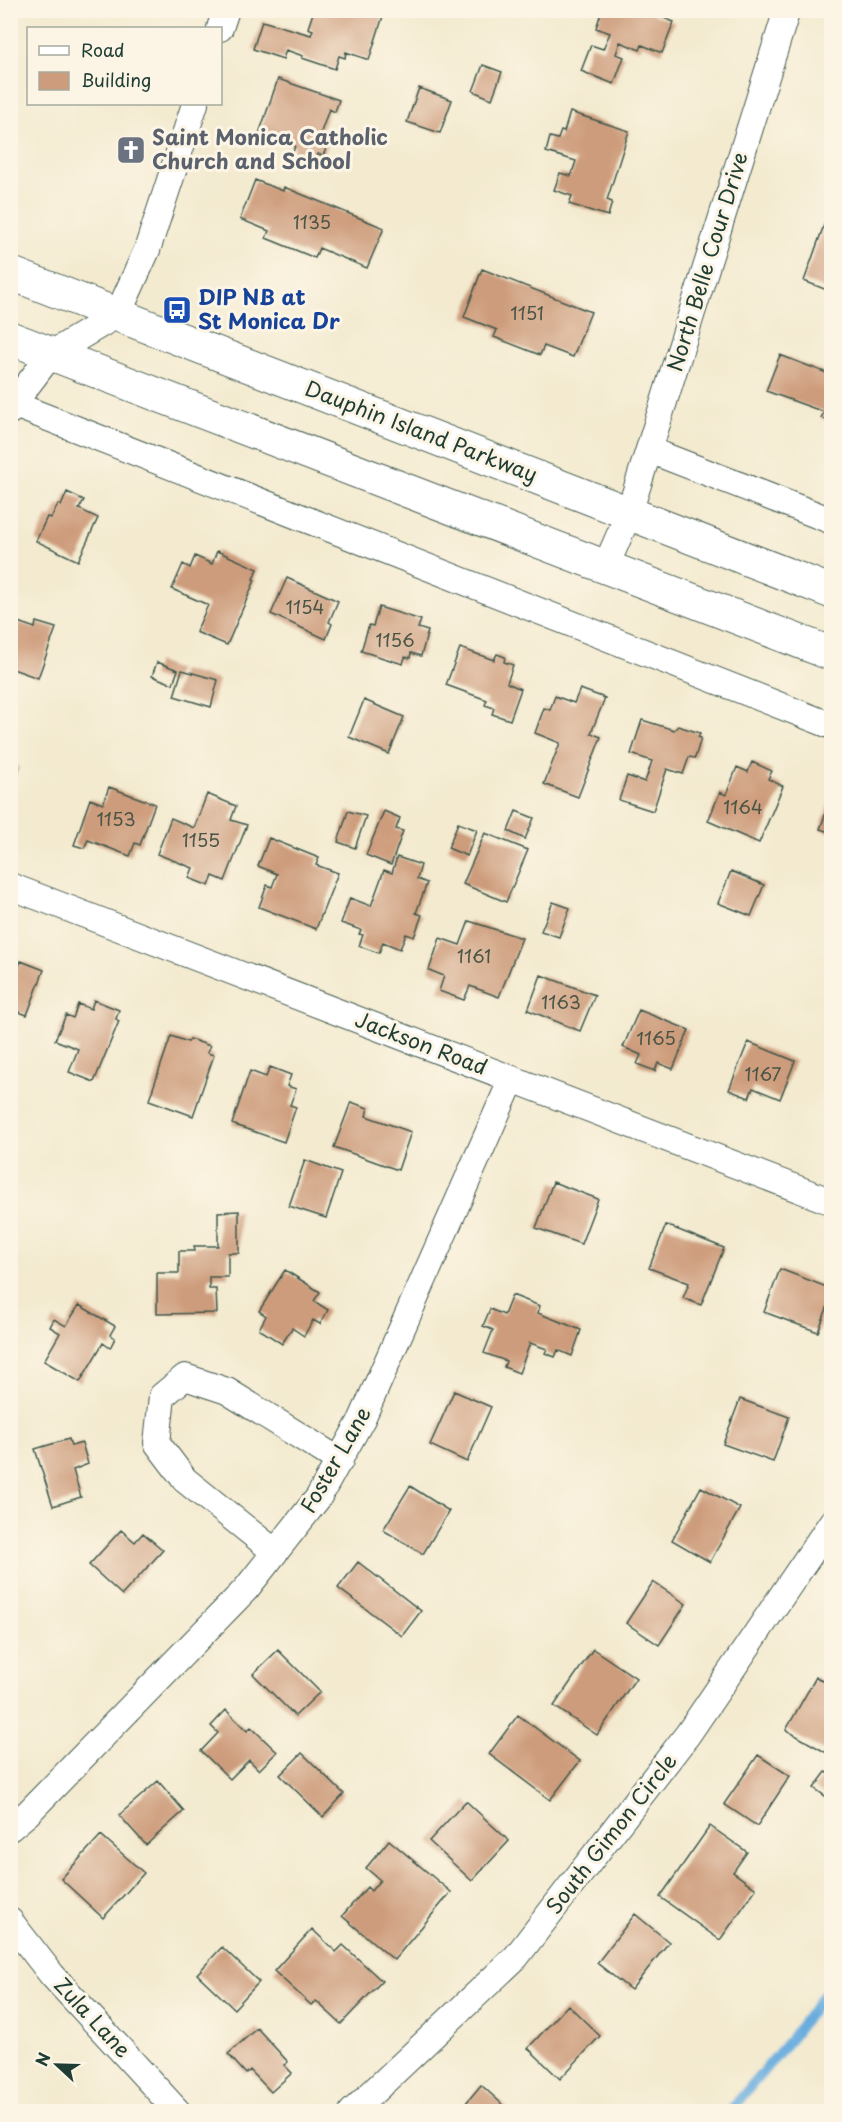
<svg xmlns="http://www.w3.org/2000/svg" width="842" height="2122" viewBox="0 0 842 2122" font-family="'Playpen Sans',sans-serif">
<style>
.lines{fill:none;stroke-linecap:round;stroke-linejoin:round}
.stream{stroke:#69adde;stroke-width:10}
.building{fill:#cd9c7c}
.minor-casing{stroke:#3f574b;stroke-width:28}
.secondary-casing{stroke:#3f574b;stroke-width:35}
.minor{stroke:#fff;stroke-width:26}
.secondary{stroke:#fff;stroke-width:33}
.labels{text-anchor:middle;stroke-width:6;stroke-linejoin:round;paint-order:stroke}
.number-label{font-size:18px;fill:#4a5546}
.worship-label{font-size:21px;font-weight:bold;fill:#5b616d;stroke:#fcf5e5;text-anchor:start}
.street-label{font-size:21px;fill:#1f3d34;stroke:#fcf5e5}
.transit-label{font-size:21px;font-weight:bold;fill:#164399;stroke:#fcf5e5;text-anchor:start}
</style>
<rect width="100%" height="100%" fill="#fcf5e5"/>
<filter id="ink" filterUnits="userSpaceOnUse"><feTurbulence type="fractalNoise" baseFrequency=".0167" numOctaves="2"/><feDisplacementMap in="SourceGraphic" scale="12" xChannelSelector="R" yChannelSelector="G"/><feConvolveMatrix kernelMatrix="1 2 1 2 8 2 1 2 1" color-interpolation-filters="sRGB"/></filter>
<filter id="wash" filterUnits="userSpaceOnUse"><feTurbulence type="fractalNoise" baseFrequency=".008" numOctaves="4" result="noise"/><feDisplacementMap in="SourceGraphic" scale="24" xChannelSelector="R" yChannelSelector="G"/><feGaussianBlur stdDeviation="1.35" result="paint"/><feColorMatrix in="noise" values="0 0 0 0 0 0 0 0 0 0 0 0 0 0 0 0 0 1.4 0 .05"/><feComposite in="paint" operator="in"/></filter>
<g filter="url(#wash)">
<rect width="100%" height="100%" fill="#f3eacf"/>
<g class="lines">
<path class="stream" d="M729 2112 793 2036 832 1983"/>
</g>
<g id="blocks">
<path class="building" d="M314 10H376L384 13 369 60 346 52 345 58 339 56 335 69 302 58 303 56 286 50 283 59 253 49 262 21 311 35 313 30 308 28Z
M602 10H652L651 13 674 22 662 53 642 45 640 50 620 42 616 54 624 57 614 84 581 71 591 45 603 49 610 33 596 28Z
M483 65 502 72 492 99 473 91Z
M278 79 339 100 335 112 329 109 319 138 329 141 323 156 318 154 314 166 291 158 295 146 259 134Z
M419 88 452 100 440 133 407 122Z
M570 112 629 131 607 200 612 202 608 216 569 204 572 196 554 190 560 173 571 176 576 161 546 152 550 137 558 139 561 131 564 132Z
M255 180 283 191 284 187 384 228 367 268 319 248 315 258 266 238 269 231 240 219Z
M831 216H832V292L804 281 824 225 827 226Z
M482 269 591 312 573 357 544 346 540 355 494 337 497 330 464 317Z
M780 355 832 375V422L821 418 824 412 766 391Z
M67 492 84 500 79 509 98 518 78 561 36 541 47 517 51 518 58 504 61 506Z
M217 551 258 569 253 579 255 580 227 645 196 632 208 605 172 589 183 564 190 568 195 556 212 564Z
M287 578 338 601 329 622 332 624 326 639 271 614Z
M379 607 421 620 418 628 428 631 421 656 411 653 410 658 405 657 403 664 361 651 369 625 373 626Z
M18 622 35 628 36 622 56 628 38 678 10 668V628L15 630Z
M460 648 494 660 497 654 505 657 504 662 513 665 507 683 521 689 510 720 492 714 494 708 485 705 487 700 446 685Z
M157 662 178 670 173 684 152 676Z
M182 670 218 680 211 707 174 696Z
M580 689 605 698 591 733 601 737 578 797 544 784 560 743 535 733 544 708 550 710 555 696 574 703Z
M364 700 404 717 389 754 349 737Z
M642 720 674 730 678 726 700 733 698 737 701 738 695 758 689 757 683 774 667 769 653 811 619 800 627 776 645 782 652 761 631 754Z
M752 762 772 771 768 779 783 786 759 843 708 821 720 792 726 795 737 767 748 772Z
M10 763 19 767 11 787H10Z
M109 787 155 804 140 845 135 843 130 856 88 840 84 848 74 845 90 799 103 804Z
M207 794 236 806 231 820 247 825 225 881 213 876 209 886 189 878 193 868 157 854 171 818 194 828Z
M831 799H832V833L820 829Z
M348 811 366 816 355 848 338 842Z
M384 811 400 818 396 829 403 831 391 865 366 855Z
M516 811 534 818 525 839 508 831Z
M458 823 477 830 467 856 448 848Z
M485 833 528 850 506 902 463 884Z
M269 838 319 858 316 865 338 873 316 929 259 907 267 885 272 887 277 874 258 866Z
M397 857 421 865 417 879 427 883 416 913 422 915 414 937 406 934 400 949 383 942 379 953 359 946 363 935 359 934 361 930 341 923 350 898 371 906 384 870 392 873Z
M731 871 764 885 751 916 718 903Z
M553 902 570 908 559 937 541 931Z
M469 921 522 938 499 997 470 986 464 1000 439 991 444 976 429 970 440 938 460 945Z
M21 961 44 970 27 1015 16 1011 15 1014 10 1013V963L19 966Z
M541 975 595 995 580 1031 528 1010Z
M94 1000 119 1010 116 1019 119 1021 94 1082 69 1072 78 1049 55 1040 66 1015 73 1018 78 1004 91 1009Z
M639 1010 689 1030 673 1069 658 1063 655 1071 637 1064 641 1055 623 1047Z
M171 1036 188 1042 190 1039 210 1046 207 1053 214 1055 193 1116 149 1100Z
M748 1042 795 1061 780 1099 753 1088 749 1098 729 1090Z
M270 1067 291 1075 287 1086 296 1089 290 1105 296 1107 284 1142 232 1124 250 1071 266 1077Z
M351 1102 368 1108 366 1116 411 1132 398 1170 334 1147Z
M305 1160 341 1173 326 1218 289 1206Z
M553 1182 598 1199 581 1244 536 1228Z
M239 1211V1253H228V1277H209V1289H216L217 1313 157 1314V1273H179V1251H195L194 1246H218V1212Z
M666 1225 724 1248 701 1305 683 1298 689 1283 649 1268Z
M780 1269 832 1289V1295L818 1332 764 1312Z
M285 1270 320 1292 314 1301 328 1310 320 1324 313 1320 304 1336 292 1328 282 1344 259 1329 266 1316 259 1311Z
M512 1295 540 1306 538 1313 581 1330 572 1356 558 1350 555 1357 545 1353 547 1349 530 1343 519 1373 504 1367 506 1361 484 1353 493 1330 483 1326 490 1309 504 1315Z
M79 1305 115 1326 110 1335 115 1338 110 1348 103 1343 80 1382 44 1361 60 1333 50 1327 54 1319 66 1326Z
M454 1391 491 1407 467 1462 430 1445Z
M740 1399 789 1417 773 1462 723 1444Z
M69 1439 71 1446 82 1443 88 1464 73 1470 81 1497 53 1506 35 1449Z
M410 1486 449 1511 423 1554 383 1530Z
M701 1487 740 1508 710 1562 672 1540Z
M121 1530 135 1542 143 1533 163 1550 122 1595 89 1565Z
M358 1562 421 1611 402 1636 338 1588Z
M653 1582 686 1604 659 1645 626 1623Z
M593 1649 636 1678 597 1735 554 1706Z
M278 1650 320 1692 295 1716 253 1674Z
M816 1677 832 1686V1756L786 1730Z
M226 1710 247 1731 251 1727 277 1752 259 1770 249 1760 230 1779 201 1751 218 1733 211 1726Z
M518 1715 580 1761 550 1800 489 1754Z
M302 1753 344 1794 323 1817 280 1775Z
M758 1755 790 1776 757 1826 724 1804Z
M826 1772 832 1776V1801L814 1788Z
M158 1781 184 1811 146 1845 119 1815Z
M466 1801 509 1841 472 1881 429 1841Z
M710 1826 747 1852 733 1872 756 1889 720 1940 660 1897Z
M101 1835 144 1873 103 1918 61 1879Z
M389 1840 451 1892 394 1960 342 1916 367 1887 371 1891 380 1880 366 1868Z
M635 1914 669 1942 631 1990 597 1963Z
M312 1929 336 1952 343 1945 382 1981 341 2024 316 2001 311 2005 274 1971Z
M222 1947 259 1982 234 2009 197 1974Z
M568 2005 600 2036 560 2079 528 2048Z
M257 2028 288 2062 284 2065 292 2073 271 2092 250 2070 246 2074 228 2054Z
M481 2085 511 2112H473L474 2110 466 2103Z"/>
</g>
</g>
<g filter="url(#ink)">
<use href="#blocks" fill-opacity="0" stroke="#3f574b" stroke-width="1.5"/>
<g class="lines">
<g class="minor-casing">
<path id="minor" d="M220 28 226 10
M10 403 832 726
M10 411 13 404 51 354 118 314 147 250 195 104
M649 450 832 521
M606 566 629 513 787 10
M10 886 832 1202
M275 1552 185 1480 157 1443 162 1396 185 1377 227 1391 340 1461
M10 1828 28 1813 246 1589 318 1498 362 1419 512 1079
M10 1921 52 1975 178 2112
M352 2112 516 1957 688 1734 832 1522"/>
</g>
<g class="secondary-casing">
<path id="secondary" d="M10 273 832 592
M10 338 832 654"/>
</g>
<use href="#minor" class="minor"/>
<use href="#secondary" class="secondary"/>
</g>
</g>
<defs>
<g id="church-square" transform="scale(1.5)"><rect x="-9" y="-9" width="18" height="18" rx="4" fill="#6b7280" stroke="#fcf5e5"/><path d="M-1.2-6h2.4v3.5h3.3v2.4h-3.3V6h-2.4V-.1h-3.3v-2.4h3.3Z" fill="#fff"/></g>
<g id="bus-square" transform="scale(1.5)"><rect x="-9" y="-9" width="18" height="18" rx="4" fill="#1a4fb4" stroke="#fcf5e5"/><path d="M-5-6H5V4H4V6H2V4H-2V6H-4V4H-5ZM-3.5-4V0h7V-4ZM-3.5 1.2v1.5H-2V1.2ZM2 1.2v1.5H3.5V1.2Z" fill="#fff"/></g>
</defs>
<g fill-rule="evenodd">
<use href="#church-square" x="131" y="150"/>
<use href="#bus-square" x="177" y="310"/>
</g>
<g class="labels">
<g class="number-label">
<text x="312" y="229">1135</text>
<text x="527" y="320">1151</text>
<text x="305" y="614">1154</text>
<text x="395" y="647">1156</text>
<text x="743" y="814">1164</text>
<text x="116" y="826">1153</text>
<text x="201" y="847">1155</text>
<text x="474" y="963">1161</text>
<text x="561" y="1009">1163</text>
<text x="656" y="1045">1165</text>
<text x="763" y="1081">1167</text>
</g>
<g class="worship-label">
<text x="152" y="145">Saint Monica Catholic<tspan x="152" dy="24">Church and School</tspan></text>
</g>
<g class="street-label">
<text transform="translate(708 262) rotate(-73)" y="7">North Belle Cour Drive</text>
<text transform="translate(421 432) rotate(21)" y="7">Dauphin Island Parkway</text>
<text transform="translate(421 1044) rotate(21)" y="7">Jackson Road</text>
<text transform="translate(336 1460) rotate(-60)" y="7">Foster Lane</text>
<text transform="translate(612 1834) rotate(-52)" y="7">South Gimon Circle</text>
<text transform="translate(92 2018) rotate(47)" y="7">Zula Lane</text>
</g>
<g class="transit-label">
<text x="198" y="305">DIP NB at<tspan x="198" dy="24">St Monica Dr</tspan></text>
</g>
</g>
<rect width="842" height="2122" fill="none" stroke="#fcf5e5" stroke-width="36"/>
<rect x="27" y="27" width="195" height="78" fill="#fcf5e5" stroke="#a4ab9e" stroke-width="1.5"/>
<rect x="39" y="46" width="30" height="9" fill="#ffffff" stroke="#a4ab9e" stroke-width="1.5"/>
<text x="81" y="57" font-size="18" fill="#1f3d34">Road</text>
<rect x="39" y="72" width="30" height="18" fill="#cd9c7c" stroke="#a4ab9e" stroke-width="1.5"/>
<text x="81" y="87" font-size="18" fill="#1f3d34">Building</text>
<g transform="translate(57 2065) rotate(292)" stroke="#fcf5e5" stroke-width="4.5" paint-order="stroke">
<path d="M0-4.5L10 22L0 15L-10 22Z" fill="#1f3d34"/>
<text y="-9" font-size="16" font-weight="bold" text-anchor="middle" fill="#1f3d34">N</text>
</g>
</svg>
